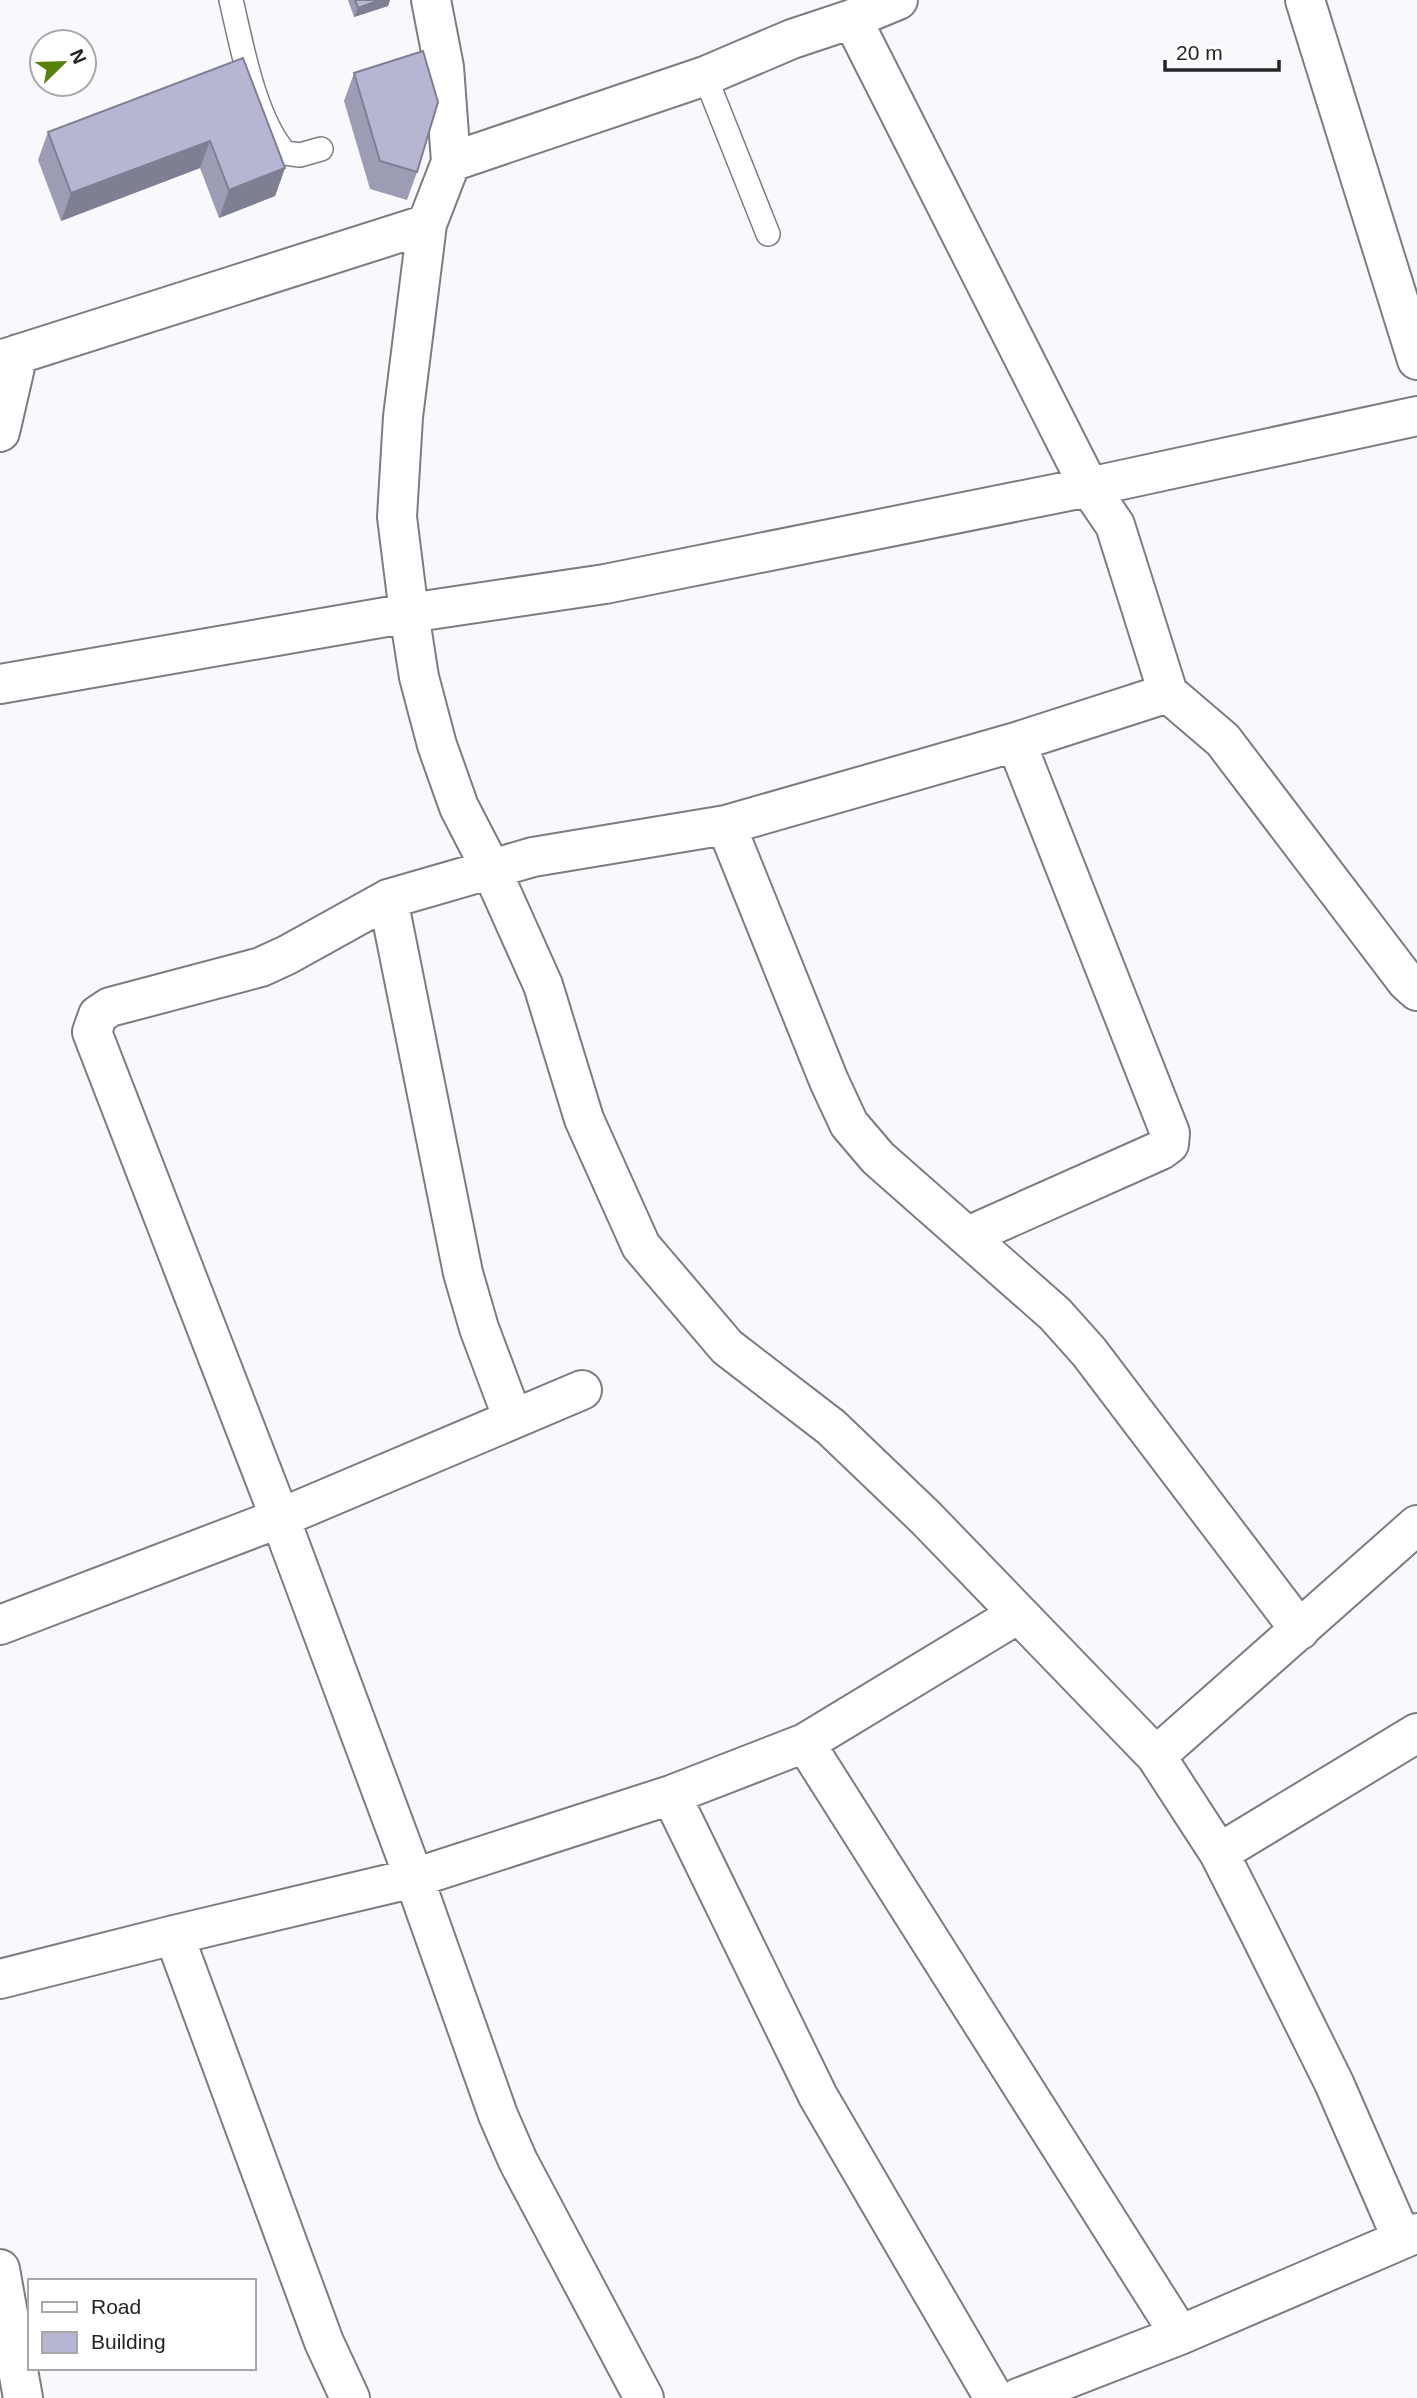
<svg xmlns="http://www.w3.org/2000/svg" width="1417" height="2398" viewBox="0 0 1417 2398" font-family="Helvetica,sans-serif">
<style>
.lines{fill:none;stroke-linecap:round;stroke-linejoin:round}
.lane-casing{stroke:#7d7d81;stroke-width:26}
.street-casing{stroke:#7d7d81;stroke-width:42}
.lane{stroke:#fff;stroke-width:23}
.street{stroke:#fff;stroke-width:38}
.wall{fill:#9d9cb5}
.shaded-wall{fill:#7f7f93}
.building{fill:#b6b5d2;stroke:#7f7f93;stroke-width:2}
</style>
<rect width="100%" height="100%" fill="#f9f9fd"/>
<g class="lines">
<g class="lane-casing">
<path id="lane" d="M231 0C242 46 254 117 285 153L300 155 321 149
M705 76 768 234"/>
</g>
<g class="street-casing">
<path id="street" d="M431 0 444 67 451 162 427 224 403 417 397 517 409 613 419 677 437 745 459 807 491 869 543 985 584 1119 641 1246 727 1347 831 1427 926 1518 1156 1756 1219 1853 1257 1928 1334 2083 1402 2239
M1305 0 1417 360
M852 19 1089 487 1115 525 1168 693 1223 740 1407 982 1417 991
M451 162 705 76 792 39 852 19 898 0
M0 360 427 224
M0 432 18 354
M0 684 409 613 605 584 1089 487 1417 416
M726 825 829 1081 849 1124 878 1158 1055 1314 1089 1352 1300 1630
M388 899 463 1273 479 1328 513 1419
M968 1236 1161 1150 1169 1144 1170 1133 1016 742
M0 1625 280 1518 582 1390
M805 1743 1180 2335
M1156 1756 1417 1525
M671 1795 818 2096 994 2398
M1219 1853 1417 1733
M174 1935 324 2342 350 2398
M0 1979 174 1935 414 1878 671 1795 805 1743 1018 1614
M0 2269 23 2398
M644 2398 518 2161 498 2115 414 1878 280 1518 92 1032 98 1015 110 1007 261 967 287 955 388 899 533 857 726 825 1016 742 1168 693
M1018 2398 1180 2335 1417 2233"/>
</g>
<use href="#lane" class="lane"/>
<use href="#street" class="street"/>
</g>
<path class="wall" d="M348 0H390L388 6 354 17Z
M243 58 285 168 275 196 219 218 200 168 61 221 38 160 48 132Z
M354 73 417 172 407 200 370 189 344 101Z"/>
<path class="shaded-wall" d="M380 0H390L388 6 354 17 358 8Z
M210 141 200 168 61 221 71 193Z
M285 168 275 196 219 218 229 190Z"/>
<path class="building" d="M355 0H380L358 8Z
M423 51 438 102 417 172 380 161 354 73Z
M243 58 285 168 229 190 210 141 71 193 48 132Z"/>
<rect x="28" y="2279" width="228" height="91" fill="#ffffff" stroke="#a8a8a8" stroke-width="2"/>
<rect x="42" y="2302" width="35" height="10" fill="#ffffff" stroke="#a8a8a8" stroke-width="2"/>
<text x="91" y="2314" font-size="21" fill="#252526">Road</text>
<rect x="42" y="2332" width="35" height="21" fill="#b6b5d2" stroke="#a8a8a8" stroke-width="2"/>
<text x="91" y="2349" font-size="21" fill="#252526">Building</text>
<g transform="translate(63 63) rotate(67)"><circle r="33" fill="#ffffff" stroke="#a8a8a8" stroke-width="2"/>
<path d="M0-5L12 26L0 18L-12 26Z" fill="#55810c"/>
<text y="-10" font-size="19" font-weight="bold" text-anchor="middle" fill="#252526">N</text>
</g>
<path d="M1165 60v10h114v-10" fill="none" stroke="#252526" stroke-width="3.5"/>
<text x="1176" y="60" font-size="21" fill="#252526" stroke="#ffffff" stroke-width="5" paint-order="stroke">20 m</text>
</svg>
